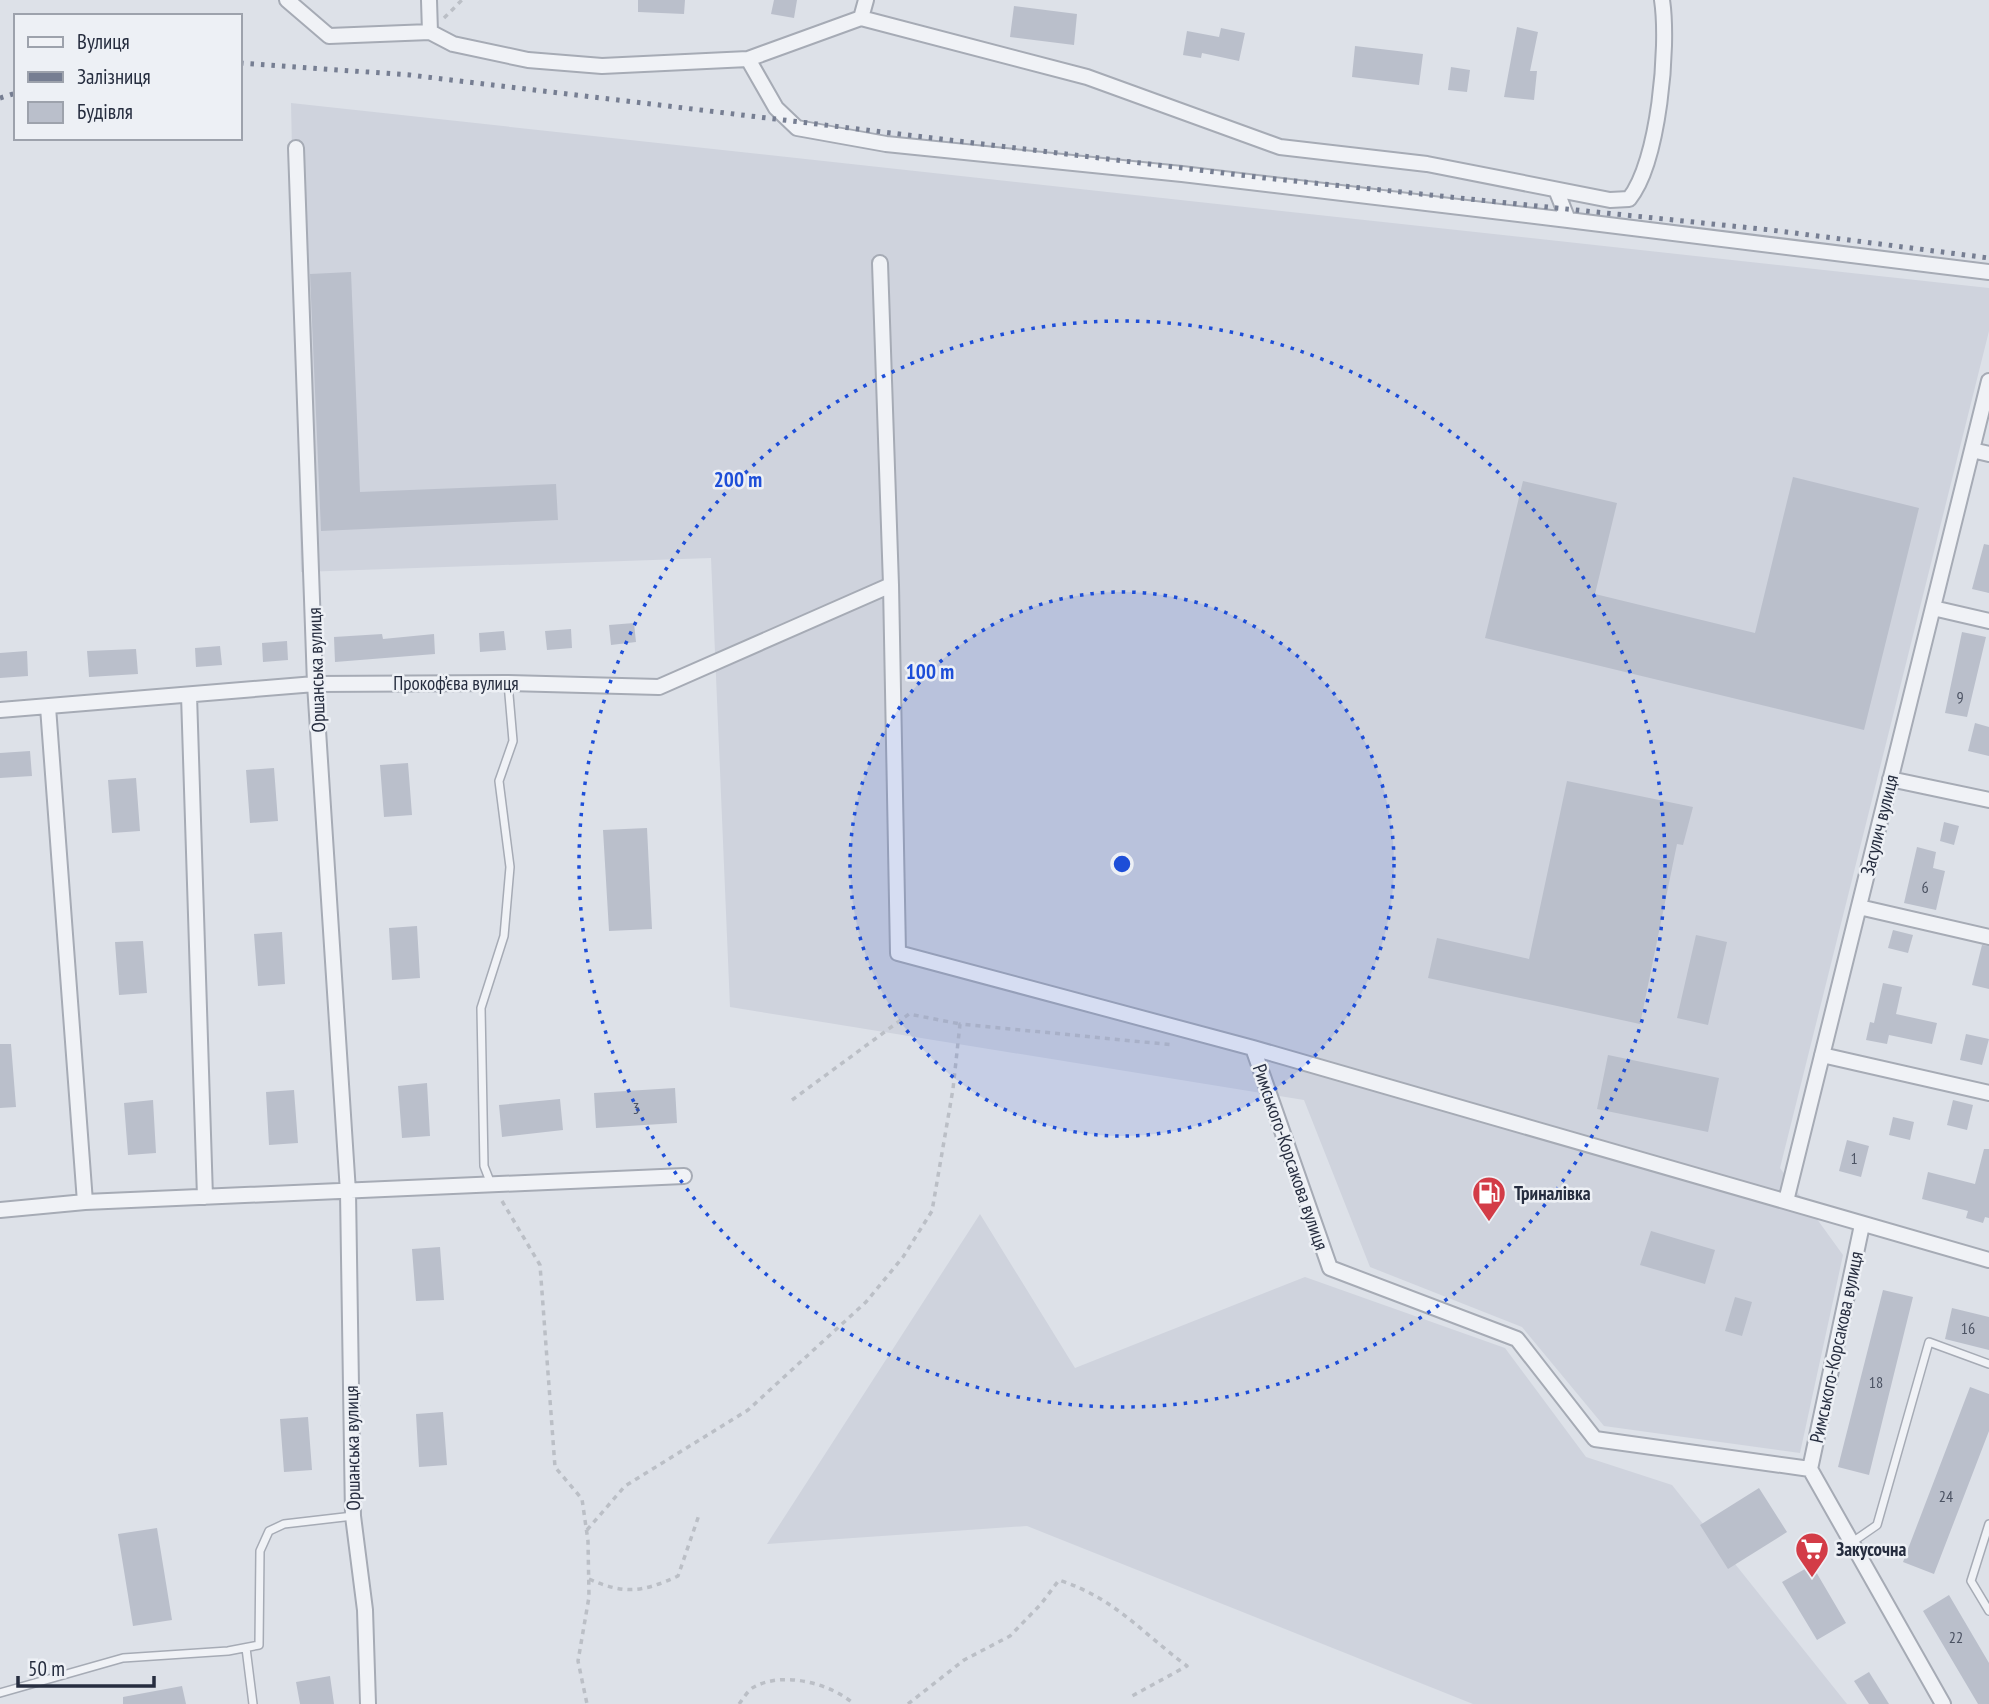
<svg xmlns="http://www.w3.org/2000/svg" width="1989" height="1704" viewBox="0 0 1989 1704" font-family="'PT Sans Narrow',sans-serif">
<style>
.built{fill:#cfd3dd}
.building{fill:#babfcb}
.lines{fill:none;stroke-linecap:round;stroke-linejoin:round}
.lane-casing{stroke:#a6abb5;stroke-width:10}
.street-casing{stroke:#a6abb5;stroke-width:18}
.path{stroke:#bbbfc6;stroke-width:3.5;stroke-dasharray:5 5;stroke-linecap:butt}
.lane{stroke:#f0f2f6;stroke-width:7}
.street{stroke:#f0f2f6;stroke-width:14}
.rail{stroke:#767e92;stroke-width:5;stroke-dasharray:3.5 7;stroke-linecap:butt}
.ring{fill:none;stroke:#1d4ed8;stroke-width:3.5;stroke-dasharray:3.5 7}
.labels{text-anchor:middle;stroke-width:5;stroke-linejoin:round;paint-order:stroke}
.number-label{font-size:16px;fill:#4b5262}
.street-label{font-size:19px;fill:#262d3f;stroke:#edf0f5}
.poi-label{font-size:19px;font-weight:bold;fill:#262d3f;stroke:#edf0f5;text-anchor:start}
.centre{fill:#1d4ed8;stroke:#edf0f5;stroke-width:3.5}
.ring-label{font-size:21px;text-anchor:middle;font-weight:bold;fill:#1d4ed8;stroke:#edf0f5;stroke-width:5;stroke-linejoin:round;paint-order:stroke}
</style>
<rect width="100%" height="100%" fill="#dde1e8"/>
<path class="built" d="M291 103 1989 288V331L1780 1168 1843 1255 1800 1453 1604 1426 1522 1327 1370 1267 1304 1100 730 1007 711 558 301 572Z
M980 1214 1075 1368 1305 1277 1505 1348 1586 1457 1672 1485 1847 1704H1473L1027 1526 767 1544Z"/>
<path class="building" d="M638 0H685L684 14 638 12Z
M774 0H797L794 18 771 14Z
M1014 6 1077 14 1074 45 1010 37Z
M1517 27 1538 32 1530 71H1537L1534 100 1504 97Z
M1221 28 1245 33 1239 61 1202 53 1201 58 1183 55 1187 31 1219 37Z
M1355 46 1423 54 1419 85 1352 77Z
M1451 67 1470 70 1467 92 1448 90Z
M351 272 360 492 556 484 558 520 321 531 310 274Z
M1793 477 1919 508 1864 730 1485 638 1523 481 1617 503 1595 594 1755 633Z
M1984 544 1989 545V593L1972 589Z
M634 623 636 642 611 645 609 625Z
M571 629 572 648 547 650 545 631Z
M504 631 506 650 480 652 479 633Z
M1962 632 1986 637 1967 717 1945 713Z
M382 634 383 639 434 634 435 654 335 662 334 637Z
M287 641 288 660 263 662 262 643Z
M220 646 222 665 196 667 195 648Z
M136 649 138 674 89 677 87 651Z
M27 651 28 676 0 678V653Z
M1975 723 1989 727V756L1968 751Z
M30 751 32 776 0 778V753Z
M408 763 412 815 384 817 380 765Z
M274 768 278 821 250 823 246 770Z
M136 778 140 831 112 833 108 780Z
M1567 781 1693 807 1683 845 1677 844 1640 1024 1428 978 1437 938 1529 959Z
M1944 822 1959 826 1954 845 1940 841Z
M647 828 652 929 609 931 603 830Z
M1917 847 1936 852 1933 868 1945 871 1936 910 1904 903Z
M417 926 420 978 392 980 389 928Z
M1893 930 1913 935 1908 953 1888 948Z
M282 932 285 984 258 986 254 934Z
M1696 935 1727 942 1708 1025 1677 1018Z
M143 941 147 993 119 995 115 942Z
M1982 945 1989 946V989L1972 985Z
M1883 983 1902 987 1896 1014 1937 1023 1932 1044 1889 1035 1887 1044 1866 1040 1870 1022 1874 1023Z
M1966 1034 1989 1039 1982 1065 1960 1060Z
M0 1044H11L16 1107 0 1108Z
M1608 1055 1719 1078 1708 1132 1597 1109Z
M427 1083 430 1136 402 1138 398 1086Z
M675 1088 677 1123 596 1128 594 1093Z
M294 1090 298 1143 269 1145 266 1092Z
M560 1099 563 1130 502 1137 499 1105Z
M153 1100 156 1153 128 1155 124 1103Z
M1953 1100 1973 1105 1967 1130 1947 1125Z
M1893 1117 1914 1122 1910 1140 1889 1135Z
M1847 1140 1869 1146 1861 1177 1839 1171Z
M1984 1149H1989V1218L1985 1217 1983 1223 1966 1218 1968 1211 1922 1199 1928 1172 1975 1184Z
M1651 1231 1715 1250 1705 1284 1640 1265Z
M440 1247 444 1300 416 1301 412 1249Z
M1883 1290 1913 1297 1869 1475 1838 1467Z
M1735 1297 1752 1302 1742 1336 1725 1331Z
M1952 1308 1989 1317V1350L1945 1339Z
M1970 1387 1989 1394V1431L1934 1574 1903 1562Z
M443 1412 447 1465 419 1467 416 1414Z
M308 1417 312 1470 284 1472 280 1419Z
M1759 1488 1787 1532 1728 1569 1700 1525Z
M157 1528 172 1620 133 1626 118 1534Z
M1812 1565 1846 1623 1817 1640 1782 1582Z
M1949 1595 1989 1663V1704H1978L1923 1611Z
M1869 1672 1889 1704H1869L1854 1681Z
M330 1676 334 1704H300L296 1682Z
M182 1686 186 1704H123V1697Z"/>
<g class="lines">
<g class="lane-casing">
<path id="lane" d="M491 1184 484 1166 481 1008 504 936 510 867 499 781 513 741 508 683
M1989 1524 1971 1581 1989 1611
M1851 1543 1877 1525 1929 1342 1989 1364
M246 1648 253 1704
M0 1693 123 1658 228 1651 259 1645 260 1551 269 1531 284 1524 353 1516"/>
</g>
<g class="street-casing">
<path id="street" d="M287 0 329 36 430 32 429 0
M861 18 866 0
M430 32 453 44 528 60 602 66 748 59 861 18 1087 77 1280 147 1427 164 1610 200 1629 199C1659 162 1669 46 1662 0
M748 59 776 108 797 128 886 144 1182 174 1568 220
M296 148 315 684 348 1192 353 1516 365 1610 368 1704
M1557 192 1568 220 1989 272
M880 263 891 585
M1972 450 1989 454
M1933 608 1989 621
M189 695 205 1197
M48 707 85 1202
M0 710 315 684 508 683 659 687 891 585 898 953 1253 1048 1989 1260
M1890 779 1989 800
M1859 907 1989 937
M1253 1048 1330 1268 1517 1339 1595 1439 1810 1469
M1822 1055 1989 1093
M1786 1201 1989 381
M0 1210 85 1202 684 1176
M1862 1225 1810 1469 1943 1704"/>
</g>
<path class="path" d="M444 18 462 0
M792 1100 909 1014 960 1024
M502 1201 540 1265 555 1467 582 1499 588 1541 589 1597 578 1661 587 1704
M587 1530 625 1486 748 1410 866 1302 903 1257 932 1211 953 1089 960 1024 1174 1045
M589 1579C625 1595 643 1592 678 1576L699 1515
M739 1704C743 1699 748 1690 754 1687 783 1671 830 1683 854 1704
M908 1704 964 1660 1010 1636 1041 1604 1059 1580C1116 1599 1141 1632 1187 1666L1132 1696"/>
<use href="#lane" class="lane"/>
<use href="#street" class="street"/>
<path class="rail" d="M240 63 410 75 1265 178 1771 230 1989 258
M0 98 16 93"/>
</g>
<circle cx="1122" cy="864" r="272" fill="#1d4ed8" fill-opacity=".12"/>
<g class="ring">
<circle cx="1122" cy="864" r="272"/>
<circle cx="1122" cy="864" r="543"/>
</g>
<defs>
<g id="fuel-pin" transform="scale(1.75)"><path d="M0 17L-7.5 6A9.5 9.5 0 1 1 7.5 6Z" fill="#d33c47" stroke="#edf0f5"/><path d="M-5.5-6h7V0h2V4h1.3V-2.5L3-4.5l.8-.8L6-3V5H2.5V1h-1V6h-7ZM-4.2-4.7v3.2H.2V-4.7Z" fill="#fff"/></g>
<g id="supermarket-pin" transform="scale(1.75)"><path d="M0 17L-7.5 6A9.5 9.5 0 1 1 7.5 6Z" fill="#d33c47" stroke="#edf0f5"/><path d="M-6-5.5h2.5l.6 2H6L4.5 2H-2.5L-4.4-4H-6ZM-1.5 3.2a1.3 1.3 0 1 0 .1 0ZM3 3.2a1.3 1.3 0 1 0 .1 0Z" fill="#fff"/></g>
</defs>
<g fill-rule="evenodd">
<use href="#fuel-pin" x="1489" y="1193"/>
<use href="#supermarket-pin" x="1812" y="1549"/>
</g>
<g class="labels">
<g class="number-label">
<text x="1960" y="703">9</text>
<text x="1925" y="893">6</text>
<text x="636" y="1114">3</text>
<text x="1854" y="1164">1</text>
<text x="1968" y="1334">16</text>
<text x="1876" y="1388">18</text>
<text x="1946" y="1502">24</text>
<text x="1956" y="1643">22</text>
</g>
<g class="street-label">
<text transform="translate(316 670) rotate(-92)" y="7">Оршанська вулиця</text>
<text x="456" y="690">Прокоф’єва вулиця</text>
<text transform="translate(1879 825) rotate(-76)" y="7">Засулич вулиця</text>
<text transform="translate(1291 1157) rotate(71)" y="7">Римського-Корсакова вулиця</text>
<text transform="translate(1836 1347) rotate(-78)" y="7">Римського-Корсакова вулиця</text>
<text transform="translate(352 1448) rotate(-91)" y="7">Оршанська вулиця</text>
</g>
<g class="poi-label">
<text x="1514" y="1200">Триналівка</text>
<text x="1836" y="1556">Закусочна</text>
</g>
</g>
<circle cx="1122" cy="864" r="10" class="centre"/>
<g class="ring-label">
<text x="738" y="487">200 m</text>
<text x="930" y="679">100 m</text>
</g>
<rect x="14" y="14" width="228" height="126" fill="#edf0f5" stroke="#9da2ac" stroke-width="2"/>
<rect x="28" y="37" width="35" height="10" fill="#f0f2f6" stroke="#9da2ac" stroke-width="2"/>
<text x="77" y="49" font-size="21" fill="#262d3f">Вулиця</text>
<rect x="28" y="72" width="35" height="10" fill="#767e92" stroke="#9da2ac" stroke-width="2"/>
<text x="77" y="84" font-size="21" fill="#262d3f">Залізниця</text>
<rect x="28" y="102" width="35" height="21" fill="#babfcb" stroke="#9da2ac" stroke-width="2"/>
<text x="77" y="119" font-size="21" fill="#262d3f">Будівля</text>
<path d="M18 1676v10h136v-10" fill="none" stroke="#262d3f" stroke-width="3.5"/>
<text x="28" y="1676" font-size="21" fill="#262d3f" stroke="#edf0f5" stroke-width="5" paint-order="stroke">50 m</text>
</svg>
